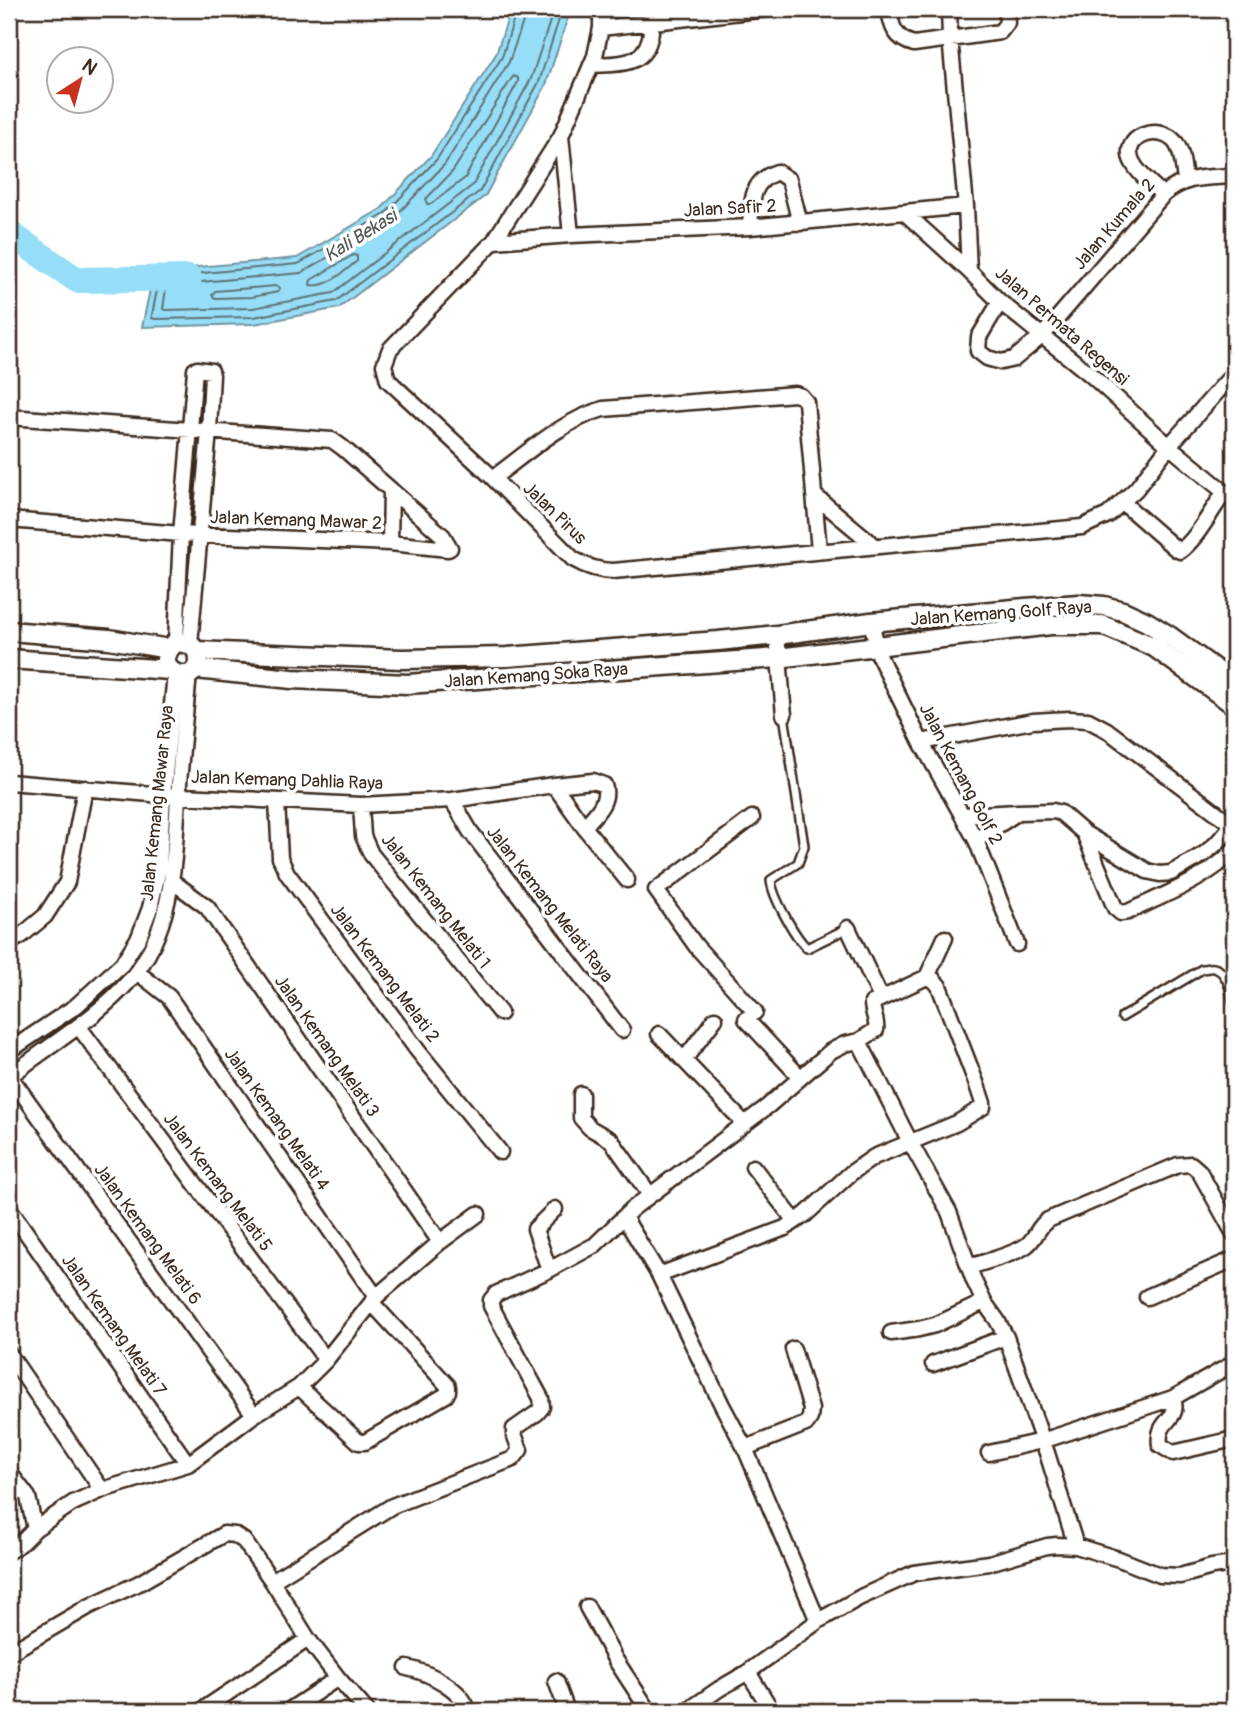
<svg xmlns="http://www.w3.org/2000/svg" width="1243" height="1720" viewBox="0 0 1243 1720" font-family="Pangolin,sans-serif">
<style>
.water{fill:#96ddf7;stroke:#7295a0;stroke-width:2}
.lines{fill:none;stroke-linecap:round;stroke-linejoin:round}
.shore{stroke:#5f7275;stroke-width:2}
.river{stroke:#96ddf7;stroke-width:26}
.service-casing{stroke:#3b2a1e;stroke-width:12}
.minor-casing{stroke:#3b2a1e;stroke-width:19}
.tertiary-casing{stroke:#3b2a1e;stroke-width:23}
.service{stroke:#fff;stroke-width:7}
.minor{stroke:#fff;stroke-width:14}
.tertiary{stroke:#fff;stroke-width:18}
.labels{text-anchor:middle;stroke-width:7;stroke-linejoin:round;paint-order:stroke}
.street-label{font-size:18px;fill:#3b2a1e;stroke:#fff}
.water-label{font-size:19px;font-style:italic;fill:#525754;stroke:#fff}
</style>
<rect width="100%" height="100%" fill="#fff"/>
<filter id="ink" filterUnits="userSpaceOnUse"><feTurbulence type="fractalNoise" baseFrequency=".0143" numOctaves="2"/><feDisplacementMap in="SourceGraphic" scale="14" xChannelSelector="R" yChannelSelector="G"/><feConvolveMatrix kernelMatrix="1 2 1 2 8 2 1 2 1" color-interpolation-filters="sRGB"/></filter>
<g filter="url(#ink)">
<path class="water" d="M511 9H568V17L546 85 485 196 339 308 254 324 142 327 154 271 297 258 381 209 431 156 496 54Z"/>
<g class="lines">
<path class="shore" d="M517 9 502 57 437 159 385 214 298 264 161 277 159 280 152 315V318L155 319 254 317 336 301 480 191 539 82 560 16 561 9
M526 9 525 16 509 62 445 164 391 221 301 273 168 285 166 288 163 309 166 310 253 308 333 293 473 185 531 79 552 15V9
M514 76 518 78V82L465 178 431 204H427L426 199 453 171 512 78Z
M353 255 357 256V261C343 272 328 288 310 285L311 280Z
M276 286 280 288 278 292 252 297 215 298 212 295 215 291Z"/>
<path class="river" d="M9 233 77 280 189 278"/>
<g class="service-casing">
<path id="service" d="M784 715 804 846 798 863 771 880C772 896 795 937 807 948L848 928
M1122 1017 1202 969C1206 969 1210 967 1214 968 1228 971 1231 993 1234 1005"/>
</g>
<g class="minor-casing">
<path id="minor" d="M601 9V28L595 56 561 136 494 241 390 349 384 365 388 380 493 478 573 559C585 566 599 571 613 571L1082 527 1108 515 1136 489 1169 446 1234 373
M889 9C891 26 895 39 914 44L1000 32 1007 23 1006 9
M949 9 950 38 966 206 969 271
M601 28 767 9
M591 65C604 64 619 65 630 61 652 54 654 27 649 9
M561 136 571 235
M1163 195C1153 185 1139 175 1133 163 1118 137 1160 122 1176 143 1183 153 1183 169 1185 180
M904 212 969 271 1000 302 1091 375 1169 446 1234 500
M750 227C752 202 750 181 777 172L789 180 800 223
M494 241 571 235 750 227 966 206
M1000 302 979 337 978 351 987 358 1001 362 1014 359 1043 335 1163 195C1186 175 1205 178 1234 176
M9 417 332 440 343 448 391 490 390 543 181 534 9 520
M493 478C527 453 562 421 603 409L795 394 801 396 806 402 819 551
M814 495 875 546
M1122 502 1176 549 1180 551C1197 539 1212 509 1225 492
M390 543 448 549 450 548 443 536 391 490
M871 622 880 658 921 742 976 840 1017 944
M777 635 784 715
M176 642 181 534 195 370 197 369 211 371 212 375 209 431 190 644
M921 742 1033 721 1069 719 1088 720 1107 730 1234 826
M9 782 163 795 361 805 452 800 554 785 593 781 604 785C610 802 594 815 584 827
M554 785 584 827 627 880
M452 800 470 831 622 1030
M277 801 280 858 287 873 418 1051 500 1152
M361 805 363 836 371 854 500 1013
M963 815 1018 812 1053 811 1061 813 1084 833 1147 871 1160 874 1171 873 1204 854 1217 843 1234 823
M752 818 656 890 696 946 755 1012 746 1019 800 1077
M1084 833 1115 908 1121 913 1128 912C1163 895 1208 879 1234 850
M976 840 1017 813
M172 881 207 907 440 1242
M848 928 881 998
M9 943 21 936 45 916 67 882 85 788
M137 972 169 997 376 1297
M927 977 945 938
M79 1027 326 1360
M659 1034 745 1124
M859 1041 910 1142 949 1212 974 1281 984 1302 997 1320 1006 1337 1047 1453 1076 1546
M9 1051 76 1006 122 964 139 937 150 908 159 868 163 795 175 674
M684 1060 715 1019
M9 1075 254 1415
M9 1077C49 1045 96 1019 130 980 174 929 174 861 178 797 181 756 185 715 189 674
M581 1094V1118L590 1128 611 1140 650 1195
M753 1167 795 1221
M9 1208 188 1464
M624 1217 659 1275 722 1405 745 1448 818 1621
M969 1267C984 1262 1016 1254 1027 1245 1036 1238 1038 1226 1048 1220L1178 1165 1191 1164 1199 1171 1234 1234
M549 1270 535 1229 555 1209
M1147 1297 1234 1259
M891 1333 919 1329 935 1325 984 1302
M9 1354 102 1490
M933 1364 1006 1337
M299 1387 359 1442H365L446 1395 448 1391V1386L372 1303
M1173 1398C1181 1422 1156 1418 1160 1445L1173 1453 1234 1439
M745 1448 806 1424 810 1418 811 1409 793 1349
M989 1453 1042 1441 1173 1398 1234 1363
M9 1472 28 1497 35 1529
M9 1551 20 1544 35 1529 73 1503 102 1490 188 1464 254 1415 299 1387 326 1360 376 1297 440 1242 478 1214
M272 1581 392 1506 513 1459 520 1450 514 1434V1429L537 1413 542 1407 541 1398 491 1306V1300L496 1294 549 1270 595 1245 632 1209 768 1106 831 1051 845 1044 859 1041 876 1030C878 1021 872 1013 872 1003L927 977 934 980 939 986 977 1085 983 1103V1107L957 1123 874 1157 851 1173 806 1214 785 1228 659 1275
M587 1607 615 1659 649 1711
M9 1653 88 1607 139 1583 224 1534 235 1535 244 1541 272 1581 308 1639 338 1678 367 1711
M407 1668C428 1672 463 1689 468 1711
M748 1672 772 1711
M556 1681 567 1711
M201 1711 308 1639
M288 1711 338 1678
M687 1711 719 1689 748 1672 818 1621 861 1597 914 1573 989 1563 1047 1546 1057 1545 1076 1546 1119 1559 1160 1575 1180 1576 1212 1567 1234 1564"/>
</g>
<g class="tertiary-casing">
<path id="tertiary" d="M9 631 109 639 169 649
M176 642C184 643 192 643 196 651 198 653 198 660 198 662 195 689 145 670 176 642Z
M196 651 402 659 507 657 718 641 777 635 871 622 1025 608 1079 604 1104 606 1123 611 1147 622 1171 637 1234 683
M9 659 170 670
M196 669 292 679 407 684 778 658 1051 625H1102L1154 647 1234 705"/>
</g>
<use href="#service" class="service"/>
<use href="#minor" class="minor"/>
<use href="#tertiary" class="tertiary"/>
</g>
</g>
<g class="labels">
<g class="street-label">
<text transform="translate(730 208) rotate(-3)" y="6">Jalan Safir 2</text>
<text transform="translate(1114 224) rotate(-49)" y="6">Jalan Kumala 2</text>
<text transform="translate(1062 326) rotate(41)" y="6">Jalan Permata Regensi</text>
<text transform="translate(555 513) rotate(44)" y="6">Jalan Pirus</text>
<text transform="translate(296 520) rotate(2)" y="6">Jalan Kemang Mawar 2</text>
<text transform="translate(1001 613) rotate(-4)" y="6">Jalan Kemang Golf Raya</text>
<text transform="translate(536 675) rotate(-4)" y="6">Jalan Kemang Soka Raya</text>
<text transform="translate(961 774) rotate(62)" y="6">Jalan Kemang Golf 2</text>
<text transform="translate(287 780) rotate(2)" y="6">Jalan Kemang Dahlia Raya</text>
<text transform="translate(157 803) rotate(-84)" y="6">Jalan Kemang Mawar Raya</text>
<text transform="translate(436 901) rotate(52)" y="6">Jalan Kemang Melati 1</text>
<text transform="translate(550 904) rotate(52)" y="6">Jalan Kemang Melati Raya</text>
<text transform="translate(385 973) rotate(53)" y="6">Jalan Kemang Melati 2</text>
<text transform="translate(327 1046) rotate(55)" y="6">Jalan Kemang Melati 3</text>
<text transform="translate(277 1119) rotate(55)" y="6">Jalan Kemang Melati 4</text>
<text transform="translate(218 1182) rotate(53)" y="6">Jalan Kemang Melati 5</text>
<text transform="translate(148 1234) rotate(54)" y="6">Jalan Kemang Melati 6</text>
<text transform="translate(114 1325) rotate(55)" y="6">Jalan Kemang Melati 7</text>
</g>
<g class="water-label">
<text transform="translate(360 235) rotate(-32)" y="7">Kali Bekasi</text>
</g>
</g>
<rect width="1243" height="1720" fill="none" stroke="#fff" stroke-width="35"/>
<rect x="18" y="18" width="1208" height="1685" fill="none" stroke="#3b2a1e" stroke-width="2.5" filter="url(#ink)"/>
<g transform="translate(80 80) rotate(36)"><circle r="33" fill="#ffffff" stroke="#b1aaa5" stroke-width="2"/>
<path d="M0-5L12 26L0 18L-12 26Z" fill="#c8321e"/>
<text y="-10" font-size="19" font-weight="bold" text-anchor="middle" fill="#3b2a1e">N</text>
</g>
</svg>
